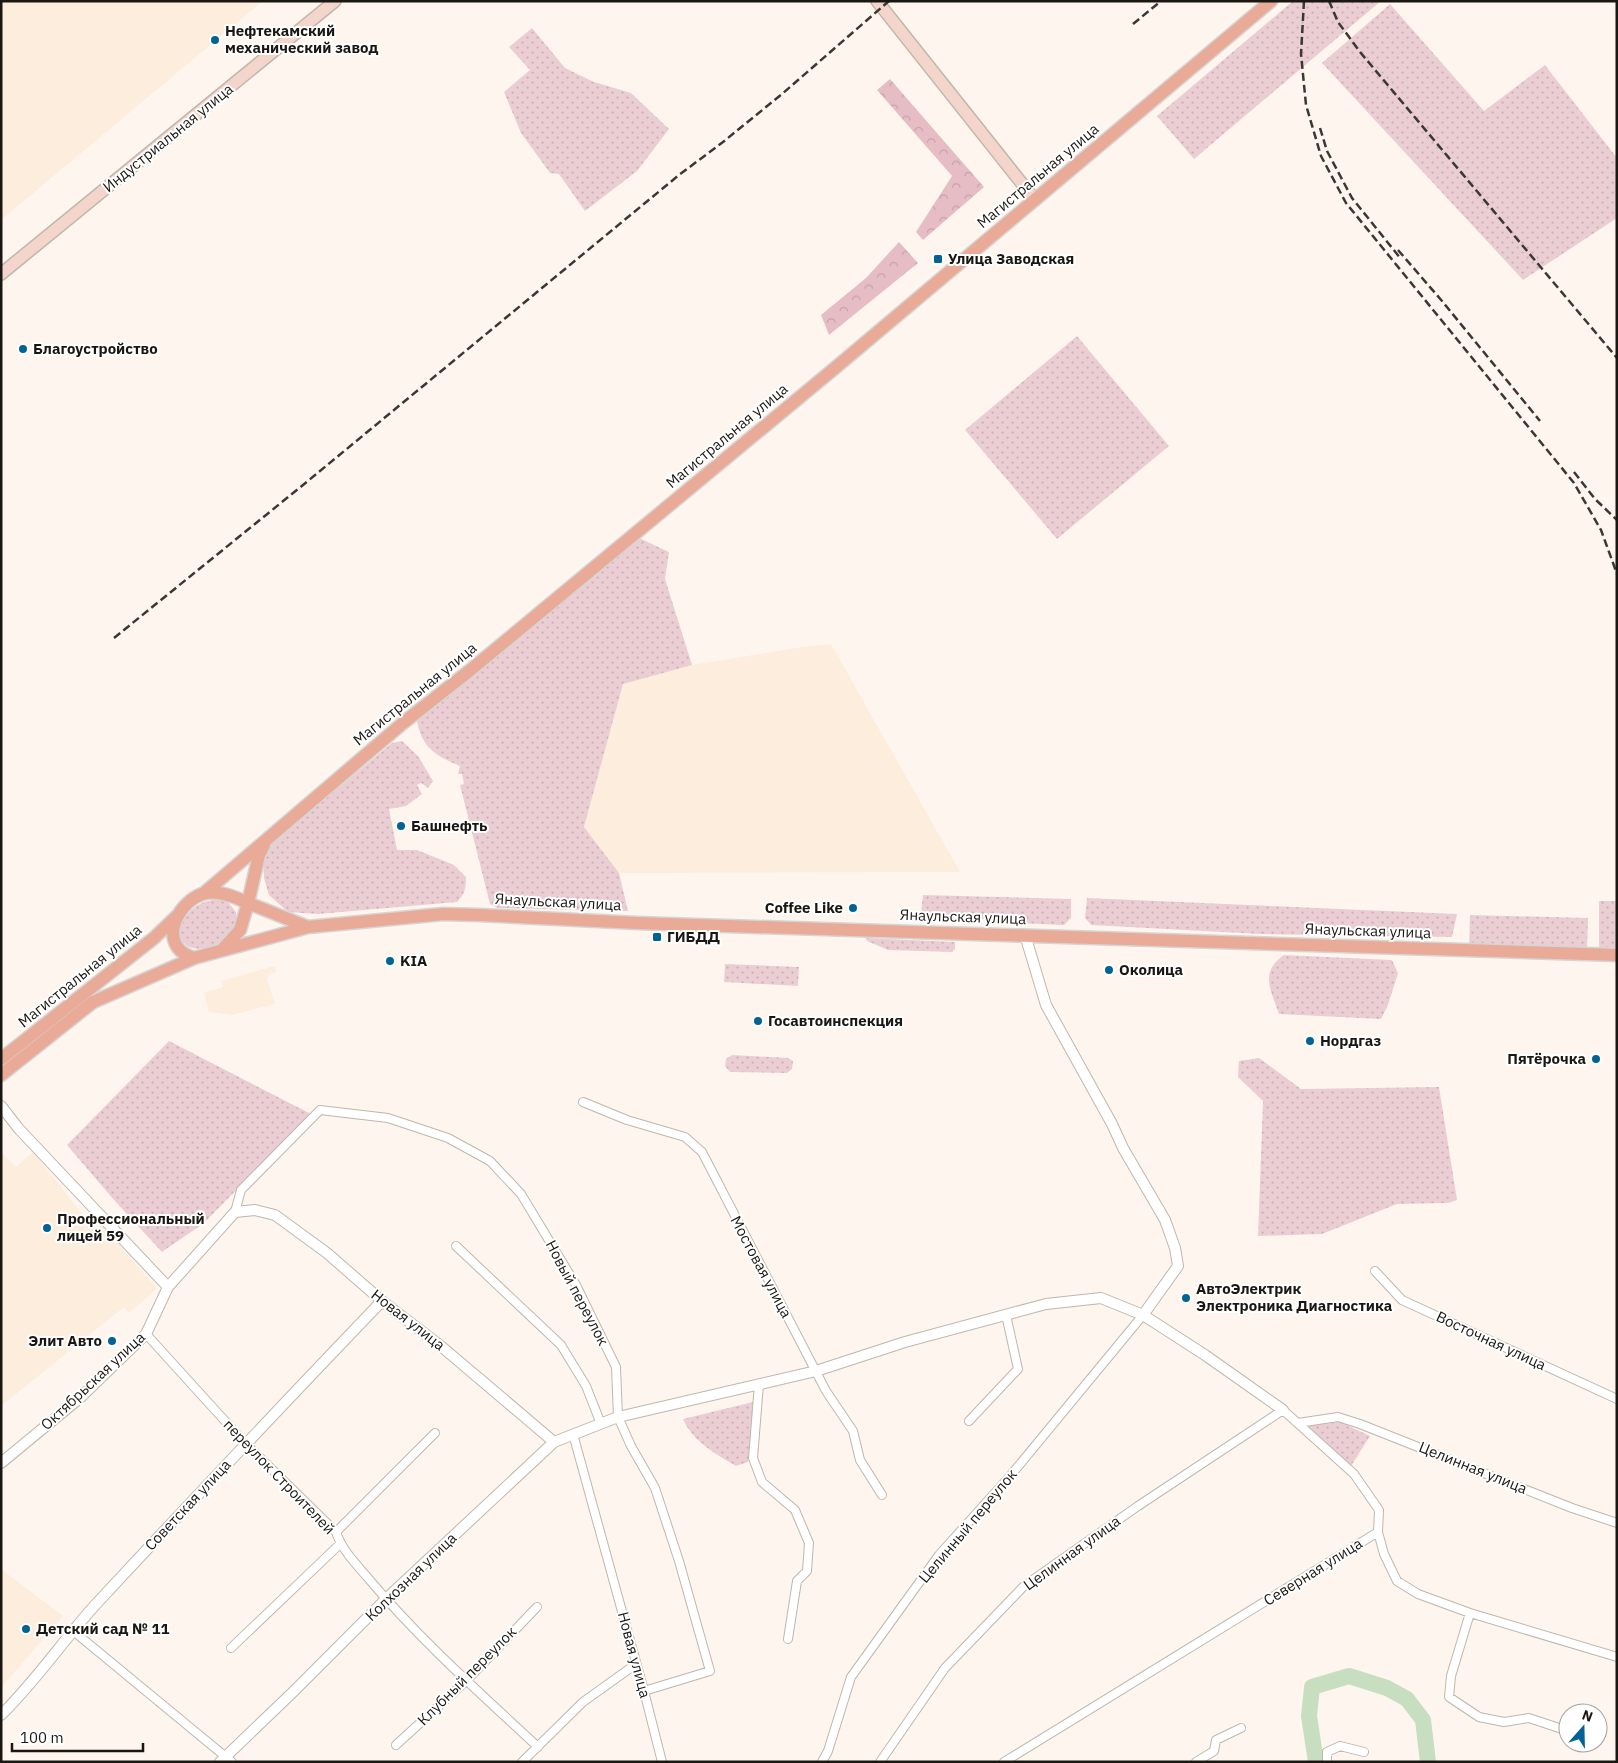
<svg xmlns="http://www.w3.org/2000/svg" width="1618" height="1763" viewBox="0 0 1618 1763" font-family="'IBM Plex Sans',sans-serif">
<style>
.built{fill:#fceddc}
.grass{fill:url(#grass-dots)}
.forest{fill:url(#forest-crowns)}
.lines{fill:none;stroke-linecap:round;stroke-linejoin:round}
.river{stroke:#c7dfc0;stroke-width:16}
.minor-casing{stroke:#bfb6ac;stroke-width:10}
.tertiary-casing{stroke:#bfb6ac;stroke-width:12}
.secondary-casing{stroke:#bfb6ac;stroke-width:14}
.primary-casing{stroke:#d6d5d5;stroke-width:15}
.minor{stroke:#fff;stroke-width:8}
.tertiary{stroke:#fff;stroke-width:10}
.secondary{stroke:#f4d5cb;stroke-width:11}
.primary{stroke:#e9aa97;stroke-width:12}
.rail{stroke:#3b3732;stroke-width:2.5;stroke-dasharray:8 4;stroke-linecap:butt}
.poi-dot{fill:#006393;stroke:#fff;stroke-width:2}
.labels{text-anchor:middle;stroke-width:4;stroke-linejoin:round;paint-order:stroke}
.poi-label{font-size:15px;font-weight:bold;fill:#1a1713;stroke:#fff;text-anchor:start}
.street-label{font-size:15px;fill:#1a1713;stroke:#fff}
</style>
<defs>
<pattern id="grass-dots" width="8" height="8" patternUnits="userSpaceOnUse" patternTransform="scale(1.25)"><rect width="8" height="8" fill="#ebced4"/><path d="M2 2h.1M6 6h.1" fill="none" stroke="#c9b0b5" stroke-width="1.8" stroke-linecap="round"/></pattern>
<pattern id="forest-crowns" width="20" height="18" patternUnits="userSpaceOnUse" patternTransform="scale(1.25)"><rect width="20" height="18" fill="#e6bdc5"/><path d="M2 6a3 3 0 1 1 6 0M12 15a3 3 0 1 1 6 0" fill="none" stroke="#c5a2a8"/></pattern>
</defs>
<rect width="100%" height="100%" fill="#fef6ee"/>
<path class="built" d="M1 1H263L1 220Z
M831 644 960 872 619 873 584 828 623 683 692 665 802 647Z
M275 966 276 972 269 974 267 979 275 1004 232 1015 209 1012 204 993 223 987 221 981Z
M33 1152 95 1230 102 1225 157 1289 129 1313 124 1307 1 1406V1154L2 1153 16 1167Z
M1 1569 63 1616 1 1688Z"/>
<path class="grass" d="M1293 1H1381L1194 159 1157 116Z
M1390 4 1484 111 1545 65 1617 158V218L1523 280 1322 63Z
M532 28 565 68 594 82 631 93 669 129 637 171 585 211 559 174 550 173 521 133 504 92 530 70 509 47Z
M1077 336 1169 446 1057 539 965 430Z
M637 537 669 552 665 579 692 665 623 684 584 827 619 873 628 911 498 908 490 904 460 785 464 784 462 774H458L460 766C436 756 422 748 417 721Z
M402 741 418 756 433 781 428 788 421 783 417 785 422 794 406 806 389 809 397 850H417L454 865 466 877C466 888 465 894 457 902L318 914 288 912 269 895 264 878 263 861 271 844 392 743Z
M923 895 1071 899V918L1064 925 1016 923 1007 915H994L977 921 934 920 921 913Z
M1087 898 1457 914 1452 937 1260 934 1091 925 1085 918Z
M221 899 228 902 236 912C237 920 236 926 231 933 223 945 197 954 186 945 170 931 188 909 202 903 208 900 215 900 221 899Z
M1599 901H1617V948L1599 947Z
M1470 915 1588 918 1587 950 1469 948Z
M866 938 955 942V949L952 952 888 950 867 941Z
M1284 955 1392 960 1398 973 1388 1005 1381 1019 1279 1014C1271 991 1259 972 1284 955Z
M725 964 799 967 798 986 724 982Z
M169 1041 311 1114 204 1223 162 1252 114 1200 67 1145Z
M732 1055 788 1058 793 1061 792 1069 787 1073 730 1072 725 1066 726 1059Z
M1259 1058 1301 1089 1439 1087 1457 1200 1448 1203 1397 1204 1322 1234 1258 1236 1263 1101 1238 1077 1239 1061Z
M753 1402 748 1462 736 1466C716 1454 693 1442 683 1419Z
M1341 1422 1370 1436 1351 1466 1306 1426Z"/>
<path class="forest" d="M890 79 984 187 923 240 916 232 952 176 877 90Z
M899 242 918 263 829 335 821 315 866 278Z"/>
<g class="lines">
<path class="river" d="M1316 1762 1309 1716 1312 1687 1349 1676 1387 1688 1407 1699 1423 1720 1428 1762"/>
<g class="minor-casing">
<path id="minor" d="M583 1102 627 1120 685 1137 702 1152 826 1391 853 1431 860 1460 882 1495
M235 1212 241 1190 320 1110 388 1118 448 1138 490 1161 521 1194 576 1285 616 1367 618 1417 631 1446 655 1488 679 1561 710 1671 644 1691
M456 1246 561 1345 586 1386 601 1424
M1375 1271 1402 1300 1617 1399
M146 1334 245 1443 336 1532C342 1550 356 1564 368 1578 419 1639 480 1693 538 1747
M759 1384 753 1458 762 1482 795 1510 809 1543 807 1571 797 1581 788 1639
M969 1421 1018 1369 1006 1315
M1298 1423 1338 1417 1360 1424 1572 1508 1617 1523
M573 1434 644 1691 662 1762
M336 1532 435 1433
M1470 1613 1451 1676 1449 1697 1479 1717 1504 1722 1529 1718 1568 1731
M72 1630 232 1762
M231 1648 340 1544
M396 1745 467 1680 537 1607
M522 1762 583 1702 636 1664
M822 1762 828 1751 851 1677 939 1555 1011 1475 1143 1315
M880 1762 945 1668 1024 1586 1138 1506 1283 1410 1354 1474 1379 1510 1378 1532 1384 1554 1397 1581 1418 1594 1470 1613 1617 1657
M1004 1762 1378 1532
M1196 1762 1214 1751 1216 1740 1241 1728
M1327 1762V1752L1340 1746 1364 1752"/>
</g>
<g class="tertiary-casing">
<path id="tertiary" d="M1025 935 1046 1005 1112 1124 1123 1148 1165 1220 1175 1248 1178 1266 1143 1315
M1 1106 19 1129 168 1287
M1 1463 81 1397 146 1334 168 1287 235 1212 255 1210 275 1215 327 1253 382 1301 442 1347 554 1442
M1 1715C36 1681 64 1639 97 1603 191 1502 286 1401 382 1301
M220 1762 293 1692 386 1599 554 1442 618 1417 816 1371 905 1342 1046 1304 1101 1298 1143 1315 1205 1355 1283 1410"/>
</g>
<g class="secondary-casing">
<path id="secondary" d="M877 1 1035 200
M1 274 335 1"/>
</g>
<g class="primary-casing">
<path id="primary" d="M264 845 259 855 248 903 308 927
M203 894 403 723 468 672 835 368 1271 1
M194 958C188 956 182 953 178 948 164 928 183 901 202 894 217 889 235 897 248 903L240 930 222 950
M1 1059 154 938 177 916
M1 1075 93 1002 194 958 308 927 443 914 479 915 637 923 1617 955"/>
</g>
<use href="#minor" class="minor"/>
<use href="#tertiary" class="tertiary"/>
<use href="#secondary" class="secondary"/>
<use href="#primary" class="primary"/>
<path class="rail" d="M1304 1 1301 54 1306 105 1321 156 1346 203 1574 483 1601 530 1617 574
M1329 1 1338 22 1360 52 1617 358
M1133 24 1161 1
M1320 128 1327 151 1352 198 1401 259
M1398 250 1442 301 1540 421
M1574 472 1595 499 1617 520
M114 638 303 485 679 175 723 142 782 94 889 1"/>
</g>
<g class="poi-dot">
<circle cx="215" cy="40" r="5"/>
<rect x="933" y="254" width="10" height="10" rx="2.5"/>
<circle cx="23" cy="349" r="5"/>
<circle cx="401" cy="826" r="5"/>
<circle cx="853" cy="908" r="5"/>
<rect x="652" y="932" width="10" height="10" rx="2.5"/>
<circle cx="390" cy="961" r="5"/>
<circle cx="1109" cy="970" r="5"/>
<circle cx="758" cy="1021" r="5"/>
<circle cx="1310" cy="1041" r="5"/>
<circle cx="1596" cy="1059" r="5"/>
<circle cx="47" cy="1228" r="5"/>
<circle cx="1186" cy="1298" r="5"/>
<circle cx="112" cy="1341" r="5"/>
<circle cx="26" cy="1629" r="5"/>
</g>
<g class="labels">
<g class="poi-label">
<text x="225" y="36">Нефтекамский<tspan x="225" dy="17">механический завод</tspan></text>
<text x="948" y="264">Улица Заводская</text>
<text x="33" y="354">Благоустройство</text>
<text x="411" y="831">Башнефть</text>
<text x="843" y="913" text-anchor="end">Coffee Like</text>
<text x="667" y="942">ГИБДД</text>
<text x="400" y="966">KIA</text>
<text x="1119" y="975">Околица</text>
<text x="768" y="1026">Госавтоинспекция</text>
<text x="1320" y="1046">Нордгаз</text>
<text x="1586" y="1064" text-anchor="end">Пятёрочка</text>
<text x="57" y="1224">Профессиональный<tspan x="57" dy="17">лицей 59</tspan></text>
<text x="1196" y="1294">АвтоЭлектрик<tspan x="1196" dy="17">Электроника Диагностика</tspan></text>
<text x="102" y="1346" text-anchor="end">Элит Авто</text>
<text x="36" y="1634">Детский сад № 11</text>
</g>
<g class="street-label">
<text transform="translate(168 138) rotate(-39)" y="5">Индустриальная улица</text>
<text transform="translate(1038 176) rotate(-40)" y="5">Магистральная улица</text>
<text transform="translate(727 436) rotate(-40)" y="5">Магистральная улица</text>
<text transform="translate(415 694) rotate(-39)" y="5">Магистральная улица</text>
<text transform="translate(558 902) rotate(3)" y="5">Янаульская улица</text>
<text transform="translate(963 917) rotate(2)" y="5">Янаульская улица</text>
<text transform="translate(1368 931) rotate(2)" y="5">Янаульская улица</text>
<text transform="translate(80 976) rotate(-39)" y="5">Магистральная улица</text>
<text transform="translate(761 1267) rotate(62)" y="5">Мостовая улица</text>
<text transform="translate(577 1293) rotate(62)" y="5">Новый переулок</text>
<text transform="translate(408 1320) rotate(38)" y="5">Новая улица</text>
<text transform="translate(1491 1341) rotate(25)" y="5">Восточная улица</text>
<text transform="translate(93 1381) rotate(-43)" y="5">Октябрьская улица</text>
<text transform="translate(1473 1468) rotate(22)" y="5">Целинная улица</text>
<text transform="translate(279 1477) rotate(46)" y="5">переулок Строителей</text>
<text transform="translate(188 1505) rotate(-47)" y="5">Советская улица</text>
<text transform="translate(968 1526) rotate(-50)" y="5">Целинный переулок</text>
<text transform="translate(1072 1553) rotate(-36)" y="5">Целинная улица</text>
<text transform="translate(1313 1572) rotate(-32)" y="5">Северная улица</text>
<text transform="translate(411 1577) rotate(-44)" y="5">Колхозная улица</text>
<text transform="translate(634 1655) rotate(75)" y="5">Новая улица</text>
<text transform="translate(467 1676) rotate(-45)" y="5">Клубный переулок</text>
</g>
</g>
<rect width="1618" height="1763" fill="none" stroke="#1a1713" stroke-width="5"/>
<g transform="translate(1583 1728) rotate(20)"><circle r="24" fill="#ffffff" stroke="#a3a2a1"/>
<path d="M0-4L9 19L0 12L-9 19Z" fill="#006393"/>
<text y="-8" font-size="14" font-weight="bold" text-anchor="middle" fill="#1a1713">N</text>
</g>
<path d="M12 1743v8h131v-8" fill="none" stroke="#1a1713" stroke-width="2.5"/>
<text x="20" y="1743" font-size="15" fill="#1a1713" stroke="#ffffff" stroke-width="4" paint-order="stroke">100 m</text>
</svg>
